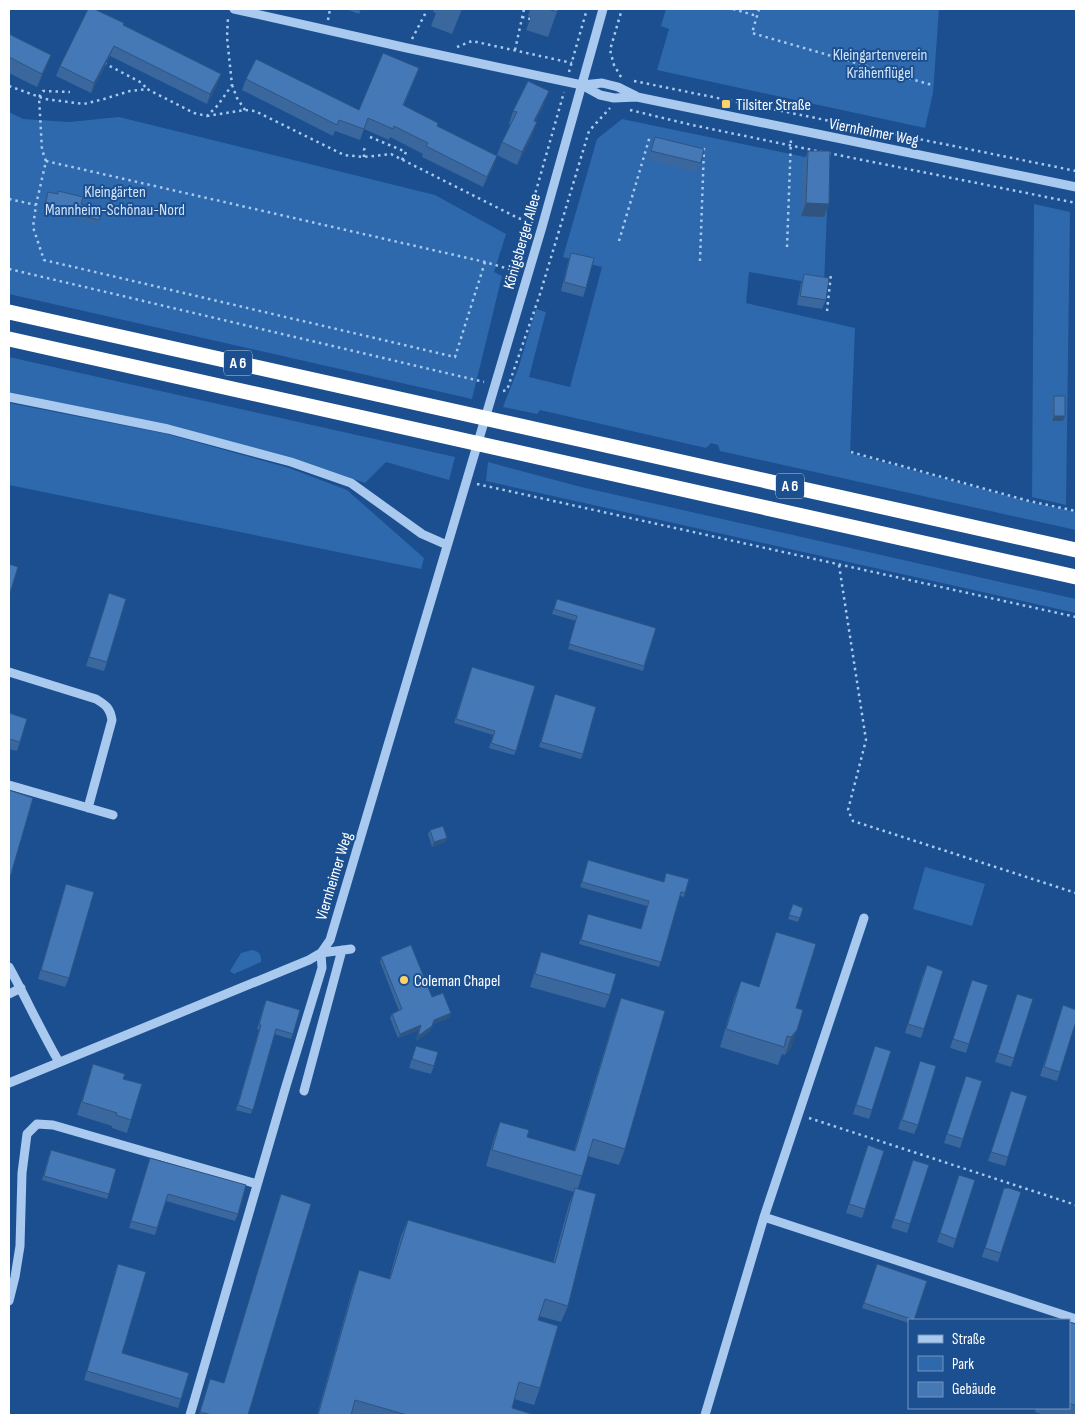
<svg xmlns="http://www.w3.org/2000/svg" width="1085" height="1424" viewBox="0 0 1085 1424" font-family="'Sofia Sans Condensed',sans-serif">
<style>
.green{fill:#2e69ad}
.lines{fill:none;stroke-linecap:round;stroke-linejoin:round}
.path{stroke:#a9c9ee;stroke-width:2.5;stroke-dasharray:2.5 4;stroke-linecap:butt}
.minor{stroke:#a9c9ee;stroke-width:9}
.highway{stroke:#fff;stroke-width:15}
.wall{fill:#3a679d}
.shaded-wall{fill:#305480}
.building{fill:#4478b7;stroke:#305480}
.poi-dot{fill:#ffd166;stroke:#1b4f8f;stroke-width:2}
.labels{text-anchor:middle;stroke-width:4;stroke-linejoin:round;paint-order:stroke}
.shield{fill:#1b4f8f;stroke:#bbcadd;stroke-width:1}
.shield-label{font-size:15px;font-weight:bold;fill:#fff}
.park-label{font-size:16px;fill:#cfe3fa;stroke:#1b4f8f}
.poi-label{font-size:16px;fill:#fff;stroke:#1b4f8f;text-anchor:start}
.street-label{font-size:16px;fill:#fff;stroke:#1b4f8f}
</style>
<rect width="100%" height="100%" fill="#1b4f8f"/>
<path class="green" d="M666 9H939L933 93 925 128 657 70 669 29 661 26Z
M9 112 23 119 69 122 119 117 435 195 506 234 494 272 502 276 472 399 9 294Z
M622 119 829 162 824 285 749 272 746 303 855 328 850 453 1030 502 1076 512V530L720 451 718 445 711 443 706 448 540 410 537 414 503 407 519 366 536 309 546 312 529 377 570 387 602 267 563 257 597 139Z
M1034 204 1070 212 1066 505 1032 497Z
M9 357 455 457 449 480 386 462 365 483 293 458 169 426 9 392Z
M9 403 167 434 289 468 347 490 424 558 421 569 9 485Z
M488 462 581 487 1076 599V613L486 481Z
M925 867 985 884 972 926 913 909Z
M252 950C260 952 261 954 261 962L234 974 230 971 241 953Z"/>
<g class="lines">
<path class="path" d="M733 9 757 16
M759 9 752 33 932 85
M522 17 530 19
M328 20 330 9
M412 39 425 14 426 9
M457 47 472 41 572 63
M515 50 524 9
M104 63 142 83 147 89
M569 72 587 9
M621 77 614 65 610 50 622 9
M634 81 1076 171
M232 85 237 98 245 110
M9 86 45 99 84 104 104 99 130 91 147 89 194 113 207 116 218 105 232 85 227 37 228 18
M630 110 692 125 822 152
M207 116 245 110 255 111 344 155 364 157 391 154 518 218 533 223
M370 137 406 152 402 160
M828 153 1076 203
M364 157V150L366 145
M46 161 42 150 39 97 43 91 70 92
M9 199 36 205
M536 205 534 198 564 92
M619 241 650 136
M787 247 791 138
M700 261 704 148
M485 262 455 357 44 260 33 227 36 205 46 161 485 262 519 272
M9 269 484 382
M827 311 831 274
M503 391 507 390 540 294 589 131 610 108
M851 452 1029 501 1076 511
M477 484 1076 617
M839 565 866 740 848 810 853 821 1076 893
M809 1118 1076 1205"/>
<path class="minor" d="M234 9 407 48 582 85 600 95 614 98 637 97 1076 187
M582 85 602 83 618 87 636 96
M9 397 168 429 291 462 351 483 422 534 447 545
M9 672 96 699C106 705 110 708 112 720L88 808
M9 785 113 815
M9 967C26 998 41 1031 59 1062
M9 994 21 988
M9 1083 309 960 321 953 330 940 542 227 603 9
M304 1091 342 950
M764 1217 1076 1319
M9 1301 15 1277 20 1246 22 1173 27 1134 37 1124 53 1125 257 1184
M190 1415 286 1086 322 968 321 953 351 949
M705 1415 764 1217 864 918"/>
<path class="highway" d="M9 312 1076 550
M9 339 1076 577"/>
</g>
<path class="wall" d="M346 9H361L359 14Z
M434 9H462L452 34 431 26 436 13 433 12Z
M530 9H558L548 37 526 30 531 17 528 16Z
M123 25 221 74 217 84 207 104 110 56 91 93 56 76 60 66Z
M9 34 46 68 37 87 9 73Z
M419 68 404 105 437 126 497 156 493 167 483 187 422 157 423 154 390 137 389 140 364 129 360 140 335 131 333 136 242 90 246 79 359 110Z
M544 104 535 122 532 136 517 165 497 155 502 142 510 125 509 124 513 111Z
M655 137 701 163 697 172 648 160Z
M808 151 829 204 824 217 801 216 803 164Z
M48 192 81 204 99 220 98 224 43 211Z
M571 253 586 288 583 297 561 291 568 262Z
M804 274 826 300 822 309 797 305 801 283Z
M1054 396 1063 421H1052V400Z
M109 593 107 662 104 671 86 666Z
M557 599 656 628 643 671 568 649 576 621 552 614Z
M470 672 516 751 514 755 489 748 493 735 454 723Z
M553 699 583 754 581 759 539 747Z
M9 713 20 742 17 751 9 749Z
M430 830 447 838 445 842 432 847 428 834Z
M587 865 685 893 684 897 680 896 659 967 579 944 587 918 641 929 647 906 580 887Z
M66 884 69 978 65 987 38 979Z
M793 904 803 908 798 922 788 919Z
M776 932 796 1008 791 1048 785 1055 782 1054 778 1065 720 1047 734 999 741 981 759 987 770 950Z
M541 952 610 995 605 1008 530 987Z
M381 957 451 1013 449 1018 433 1024 430 1031 416 1041 419 1030 398 1038 390 1018 392 1014 399 1011 380 962Z
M923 974 924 1029 921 1038 905 1033Z
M969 989V1044L966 1053 950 1048Z
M621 998 625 1149 619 1165 588 1156 578 1188 568 1306 561 1322 539 1316 538 1320 540 1388 534 1405 514 1399 512 1408 532 1415H317L353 1287 359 1270 389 1279 401 1236 408 1220 553 1263 569 1204 574 1192 486 1166 494 1138 500 1122 527 1137 574 1151 615 1015Z
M1014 1003V1058L1011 1067 995 1062Z
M264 1005 293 1034 291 1039 274 1034 251 1114 236 1110 259 1030 257 1029Z
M1063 1005 1060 1072 1057 1081 1040 1076Z
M416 1046 434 1066 431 1074 409 1068Z
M872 1055V1110L869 1119 853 1114Z
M93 1064 123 1079 131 1120 127 1133 112 1128V1126L77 1115Z
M917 1070 918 1125 914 1134 898 1129Z
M963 1084V1139L960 1148 944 1143Z
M1011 1091 1008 1157 1005 1166 988 1161Z
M865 1154V1209L862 1218 846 1213Z
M49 1155 109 1194 107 1199 42 1180Z
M150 1158 238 1214 235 1221 166 1201 155 1235 129 1228Z
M910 1169V1224L907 1233 891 1228Z
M956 1184V1239L953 1248 937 1242Z
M1004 1188 1001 1253 998 1262 982 1257Z
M281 1194 248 1415H199L210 1379 224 1383Z
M118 1264 122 1353 181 1399 178 1408 84 1380Z
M877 1264 927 1281 914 1320H909V1323L862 1308Z
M1069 1322 1076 1324V1415H1044L1035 1412 1036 1408H1069Z"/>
<path class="shaded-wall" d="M114 46 110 56 91 93 94 83Z
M51 55 46 68 37 87 42 74Z
M221 74 217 84 207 104 210 94Z
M549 91 544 104 529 134 534 121Z
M537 122 532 136 517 165 522 152Z
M497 156 493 167 483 187 487 177Z
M806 203 829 204 824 217 801 216Z
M1054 416H1065L1063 421H1052Z
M447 838 445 842 432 847 434 842Z
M451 1013 449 1018 433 1024 434 1020Z
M421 1025 419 1030 398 1038 400 1034Z
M432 1026 430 1031 416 1041 418 1036Z
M797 1030 791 1048 785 1055 791 1037Z"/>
<path class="building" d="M88 9H94L124 23 123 25 221 74 210 94 114 46 94 83 60 66Z
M548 9H558L557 12Z
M9 34 51 55 42 74 9 57Z
M383 53 419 68 403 105 438 123 437 126 497 156 487 177 426 146 428 143 394 126 393 129 368 118 364 129 339 120 337 125 246 79 256 59 359 110Z
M528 81 549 91 534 121 537 122 522 152 502 142 517 112 513 111Z
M655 137 704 149 701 163 651 151Z
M808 151H830L829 204 806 203Z
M58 191 83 197 81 204 102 209 99 220 45 206 48 192 58 194Z
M571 253 594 258 586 288 564 282Z
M804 274 829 278 826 300 800 296Z
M1054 396H1065V416H1054Z
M9 564 18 567 9 596Z
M109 593 126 599 107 662 89 657Z
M557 599 656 628 644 666 569 644 577 616 554 609Z
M472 667 535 686 516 751 491 743 495 731 456 719Z
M555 694 596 707 583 754 541 742Z
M9 713 27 719 20 742 9 739Z
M9 790 33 798 9 881Z
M443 826 447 838 434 842 430 830Z
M588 860 664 882 666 873 689 879 685 893 681 892 661 962 581 940 588 914 641 929 649 901 582 882Z
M66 884 94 892 69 978 41 970Z
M793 904 803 908 800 918 789 915Z
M776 932 816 944 796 1008 803 1010 797 1030 791 1037 787 1036 784 1047 726 1029 741 981 759 987Z
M411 945 432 997 443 993 451 1013 434 1020 432 1026 418 1036 421 1025 400 1034 392 1014 402 1009 381 957Z
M541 952 616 974 610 995 535 974Z
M927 965 943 971 924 1029 908 1024Z
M972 980 988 985 969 1044 953 1039Z
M1017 994 1033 999 1014 1058 998 1053Z
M621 998 665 1011 625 1149 593 1139 582 1176 492 1150 500 1122 529 1130 527 1137 575 1151Z
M266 1000 300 1010 293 1034 276 1029 253 1110 238 1105 261 1025H259Z
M1063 1005 1076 1010V1021L1060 1072 1044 1067Z
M416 1046 438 1052 434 1066 412 1059Z
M875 1046 891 1051 872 1110 856 1105Z
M920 1061 936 1066 918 1125 902 1120Z
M93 1064 125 1074 123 1079 142 1084 131 1120 116 1115 117 1113 82 1102Z
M966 1076 982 1081 963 1139 947 1134Z
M1011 1091 1027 1096 1008 1157 991 1152Z
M868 1145 884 1151 865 1209 849 1204Z
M51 1150 116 1169 109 1194 44 1176Z
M150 1158 246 1185 238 1214 168 1194 157 1228 131 1221Z
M913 1160 929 1165 910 1224 894 1219Z
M959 1175 975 1180 956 1239 940 1233Z
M575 1188 596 1194 568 1306 545 1299 538 1320 558 1326 540 1388 519 1382 512 1408 532 1414V1415H407L355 1400 351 1415H318L359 1270 390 1279 408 1220 555 1263Z
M1004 1188H1009L1021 1192 1001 1253 985 1248Z
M281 1194 311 1204 248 1415H212L200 1412 210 1379 224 1383Z
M118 1264 146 1272 122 1353 189 1373 181 1399 87 1371Z
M877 1264 927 1281 914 1320 864 1303Z
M1069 1322 1076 1324V1406L1069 1403Z"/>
<g class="poi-dot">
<rect x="721" y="99" width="10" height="10" rx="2.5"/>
<circle cx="404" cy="980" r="5"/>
</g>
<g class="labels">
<g class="shield">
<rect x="224" y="350.5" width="28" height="25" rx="4"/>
<rect x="776" y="473.5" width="28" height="25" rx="4"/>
</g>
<g class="shield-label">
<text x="238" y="368">A 6</text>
<text x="790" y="491">A 6</text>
</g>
<g class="park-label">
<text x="880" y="60">Kleingartenverein<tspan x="880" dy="18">Krähenflügel</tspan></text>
<text x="115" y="197">Kleingärten<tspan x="115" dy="18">Mannheim-Schönau-Nord</tspan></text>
</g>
<g class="poi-label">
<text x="736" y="110">Tilsiter Straße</text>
<text x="414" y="986">Coleman Chapel</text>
</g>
<g class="street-label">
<text transform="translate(874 131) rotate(11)" y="6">Viernheimer Weg</text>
<text transform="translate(521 241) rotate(-74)" y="6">Königsberger Allee</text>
<text transform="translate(333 876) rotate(-73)" y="6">Viernheimer Weg</text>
</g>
</g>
<rect width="1085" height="1424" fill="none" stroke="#ffffff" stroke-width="20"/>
<rect x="908" y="1319" width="162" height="90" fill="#1b4f8f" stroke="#7695bc"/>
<rect x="918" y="1335" width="25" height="8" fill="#a9c9ee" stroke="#7695bc"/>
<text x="952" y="1344" font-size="15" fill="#ffffff">Straße</text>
<rect x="918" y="1356" width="25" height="15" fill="#2e69ad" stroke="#7695bc"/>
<text x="952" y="1369" font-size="15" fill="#ffffff">Park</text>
<rect x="918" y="1382" width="25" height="15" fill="#4478b7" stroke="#7695bc"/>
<text x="952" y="1394" font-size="15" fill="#ffffff">Gebäude</text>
</svg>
